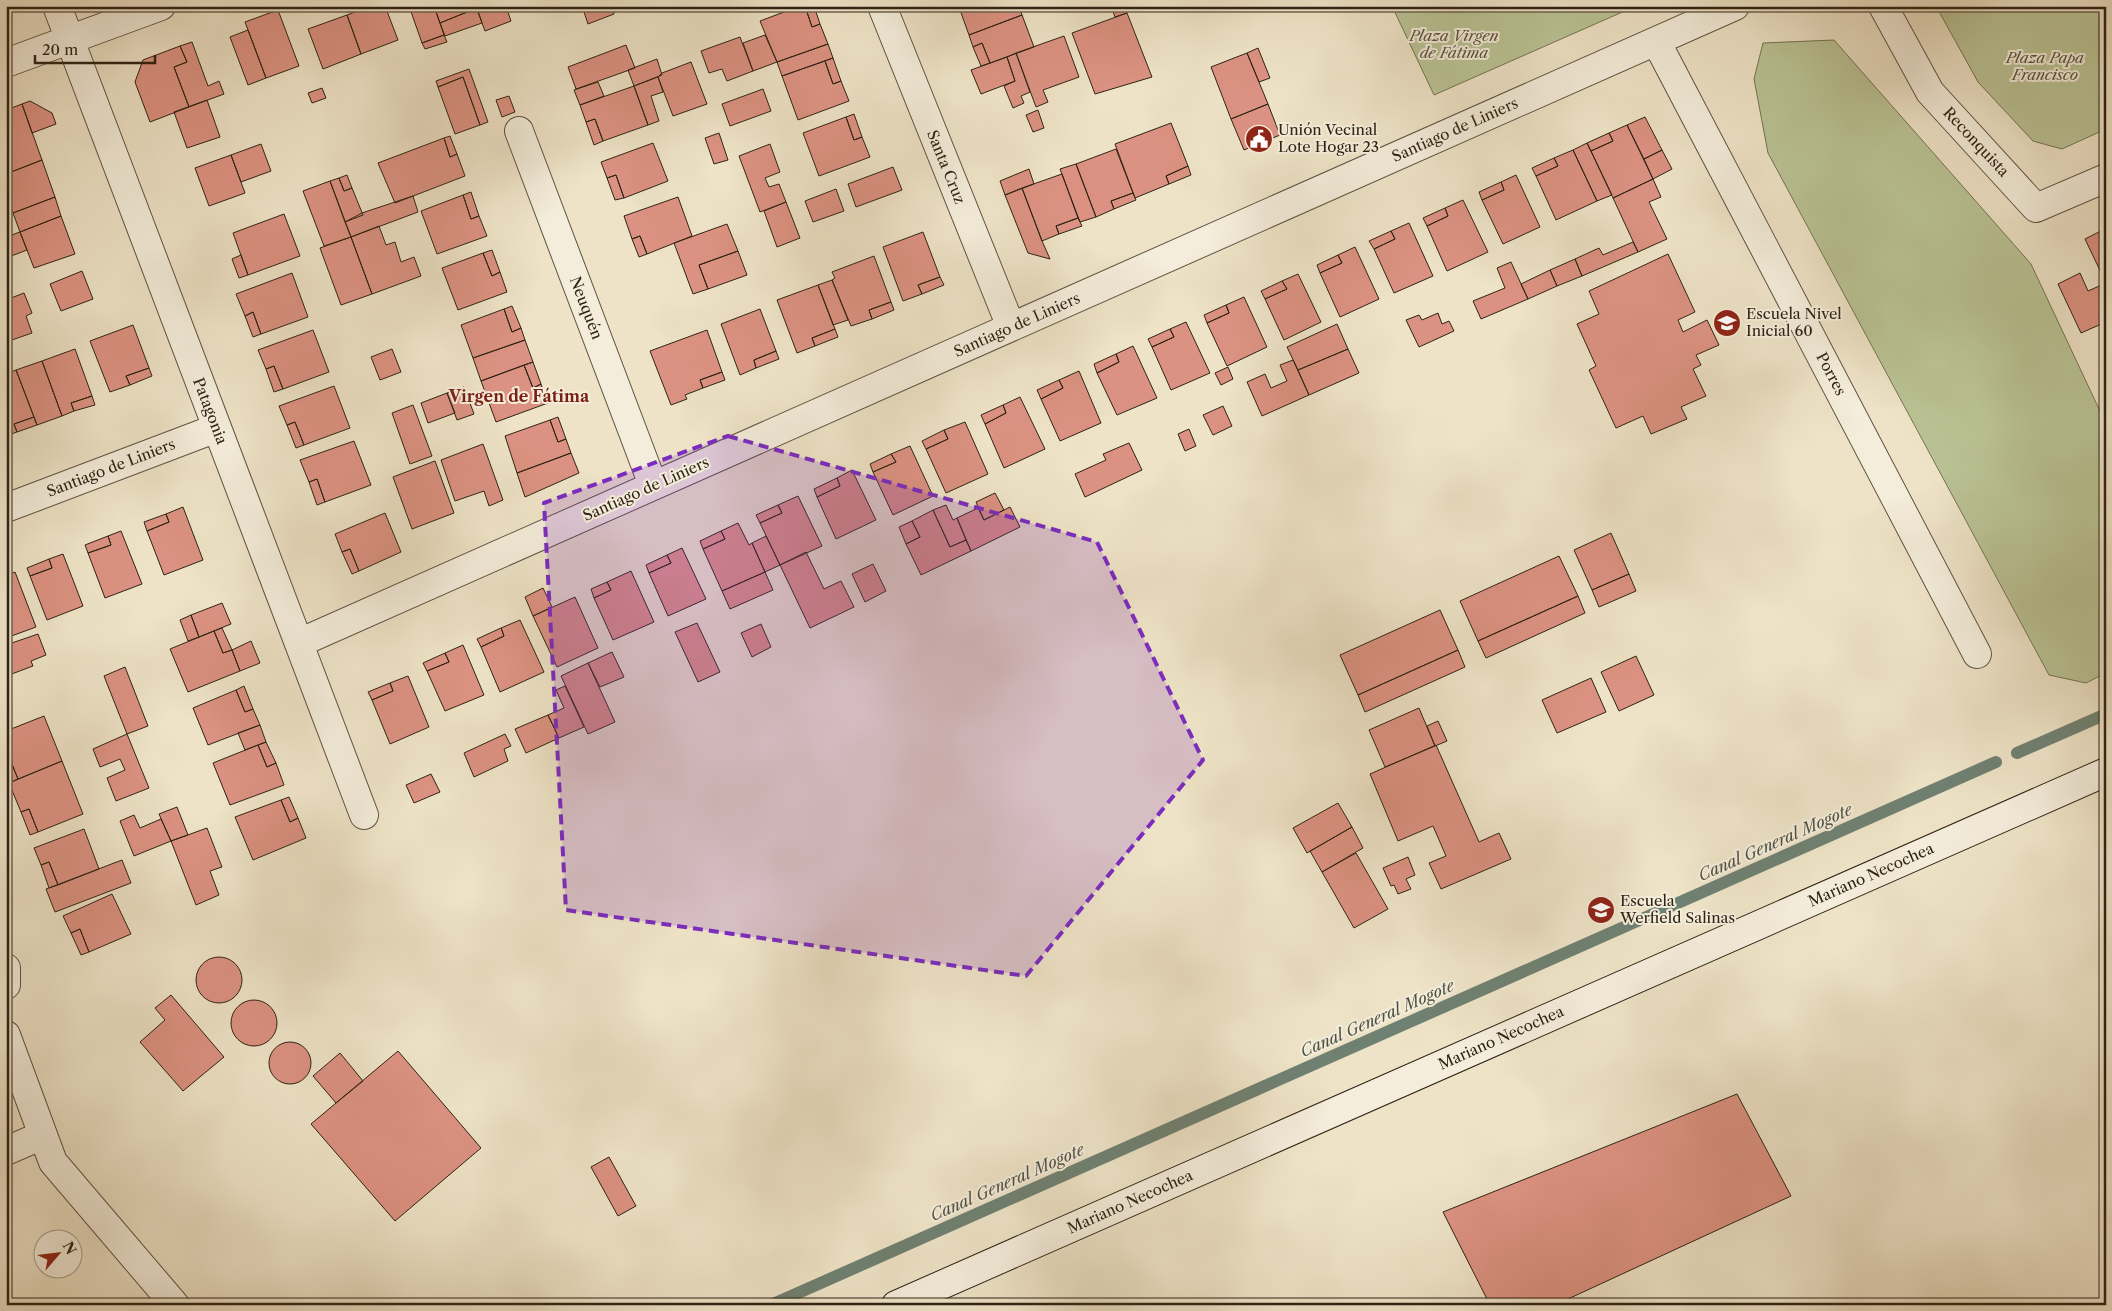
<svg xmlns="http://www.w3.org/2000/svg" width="2112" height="1311" viewBox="0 0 2112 1311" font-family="'Libre Caslon Text',serif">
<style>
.green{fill:#bac395;stroke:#747354}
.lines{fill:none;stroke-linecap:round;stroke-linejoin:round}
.stream{stroke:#6f8172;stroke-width:12}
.building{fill:#dc9282;stroke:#2e2314}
.street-casing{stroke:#5e5341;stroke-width:30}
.secondary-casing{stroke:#2e2314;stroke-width:30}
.street{stroke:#f4eddb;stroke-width:28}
.secondary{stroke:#f4eddb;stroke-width:28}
.marked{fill:#7b2cbf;fill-opacity:0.2;stroke:#7b2cbf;stroke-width:4;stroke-dasharray:10 6;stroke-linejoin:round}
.labels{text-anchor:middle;stroke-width:4;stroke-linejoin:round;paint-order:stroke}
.park-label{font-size:15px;font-style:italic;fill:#58533b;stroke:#f4eddb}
.poi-label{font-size:15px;fill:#2e2314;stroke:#f4eddb;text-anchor:start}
.street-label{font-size:15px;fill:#2e2314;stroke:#f4eddb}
.neighbourhood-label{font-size:16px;font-weight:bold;fill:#7a1f14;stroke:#f4eddb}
.water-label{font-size:16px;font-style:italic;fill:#4e5243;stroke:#f4eddb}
</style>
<rect width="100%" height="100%" fill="#eee3c7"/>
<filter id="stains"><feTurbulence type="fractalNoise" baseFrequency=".004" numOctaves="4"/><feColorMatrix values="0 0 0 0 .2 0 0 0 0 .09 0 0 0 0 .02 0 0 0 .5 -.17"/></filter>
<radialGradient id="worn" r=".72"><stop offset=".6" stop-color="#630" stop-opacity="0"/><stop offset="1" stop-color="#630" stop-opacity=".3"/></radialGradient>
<path class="green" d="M1392 6H1636L1434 95Z
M1936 6H2106V129L2062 149 2033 141 1978 82Z
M1834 40 2031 264 2106 424V673L2086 683 2049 675 1768 153 1754 79 1763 43Z"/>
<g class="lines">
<path class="stream" d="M2017 753 2106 714
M771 1305 1996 762"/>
</g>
<path class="building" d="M370 6H385L398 40 361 54 347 15Z
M409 6H434L444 35 422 43Z
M434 6H476L477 8 440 23Z
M492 6H506L511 21 485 31 478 12Z
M582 6H612L614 14 588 24Z
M800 6H805L812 27 820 24 828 44 777 62 760 21Z
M805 6H814L820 24 812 27Z
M971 6H1019L1022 15 969 35 960 10Z
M1111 6H1124L1127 13 1115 17Z
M477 8 482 23 445 36 440 23Z
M278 10 299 66 266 78 245 22Z
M1127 13 1152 77 1095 94 1072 33Z
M347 15 361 54 323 69 308 29Z
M1022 15 1034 47 990 63 982 43 973 47 969 35Z
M248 30 266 78 248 85 230 37Z
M444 35 447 42 425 49 422 43Z
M765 35 777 62 753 71 743 43Z
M1064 36 1079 77 1043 90 1048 102 1036 107 1016 53Z
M740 37 753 71 727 81 722 69 709 73 701 51Z
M192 42 208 86 219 81 224 94 189 107 174 67 187 62 180 46Z
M982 43 990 63 981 66 973 47Z
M828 44 833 58 782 76 777 62Z
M626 45 635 68 576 89 568 67Z
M180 46 187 62 174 67 189 107 150 122 135 82 143 60Z
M1258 48 1270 78 1259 82 1247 53Z
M1016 53 1030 92 1021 96 1024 103 1013 108 1004 86 1015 81 1007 57Z
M1247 53 1268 104 1231 119 1211 67Z
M1007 57 1015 81 981 94 971 70Z
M833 58 841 81 833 84 825 61Z
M657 59 662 75 634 86 628 70Z
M825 61 833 84 841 81 849 101 798 120 782 76Z
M691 62 707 104 673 116 658 77 662 73Z
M469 69 488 122 480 125 463 77 438 87 436 81Z
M463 77 480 125 455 134 438 87Z
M658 77 663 92 651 96 659 121 648 125 634 86Z
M598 82 604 96 580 105 574 90Z
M634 86 648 125 603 141 595 119 586 122 580 105Z
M322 88 326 98 312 103 308 93Z
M763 89 771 111 730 126 722 104Z
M509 96 515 112 502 117 496 100Z
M207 100 220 137 187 148 174 112Z
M30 101 52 113 56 124 32 133 22 104Z
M22 104 42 160 6 174V110Z
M1268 104 1280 135 1244 150 1231 119Z
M1038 110 1044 128 1033 132 1026 115Z
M854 114 862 137 854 140 846 117Z
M846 117 854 140 862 137 870 157 819 176 803 133Z
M1645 117 1662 150 1644 159 1627 125Z
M595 119 603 141 594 145 586 122Z
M1171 123 1188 166 1166 176 1169 184 1135 198 1115 144Z
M1627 125 1653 179 1613 198 1591 151 1613 141 1609 133Z
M719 133 728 160 714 164 705 138Z
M1609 133 1613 141 1591 151 1587 143Z
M450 136 457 154 450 157 444 138Z
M444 138 450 157 457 154 465 176 395 203 378 163Z
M653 143 668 181 624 198 616 175 607 178 601 162Z
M1587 143 1612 195 1597 201 1573 150Z
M261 144 271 171 241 182 231 155Z
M770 144 780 172 765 178 769 187 779 184 786 202 760 212 739 156Z
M1116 149 1133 193 1111 201 1114 209 1096 217 1076 164Z
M1573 150 1597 201 1556 220 1536 176 1558 166 1554 158Z
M1662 150 1672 169 1653 179 1644 159Z
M231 155 245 193 209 206 195 168Z
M1554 158 1558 166 1536 176 1532 168Z
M42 160 55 197 13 213 6 195V174Z
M1076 164 1096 217 1080 222 1060 169Z
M1188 166 1191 175 1169 184 1166 176Z
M893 167 902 190 856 207 848 184Z
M1029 169 1034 184 1005 195 1000 181Z
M1062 174 1078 218 1056 226 1059 234 1042 241 1022 188Z
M347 175 352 188 344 191 339 178Z
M616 175 624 198 615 200 607 178Z
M1516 175 1540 227 1503 244 1482 200 1504 190 1501 182Z
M339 178 344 191 352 188 363 215 345 222 330 181Z
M1653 179 1661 197 1649 202 1667 239 1638 252 1613 198Z
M330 181 351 237 324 246 303 191Z
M1501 182 1504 190 1482 200 1479 192Z
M1022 188 1042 241 1050 259 1028 253 1005 195Z
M836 189 844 211 813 222 805 201Z
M471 192 479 216 471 219 463 195Z
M1133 193 1136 200 1114 209 1111 201Z
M463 195 471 219 479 216 487 236 437 254 421 211Z
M413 196 418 212 351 237 345 222 362 213Z
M55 197 61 216 20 232 13 213Z
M678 197 692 236 647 254 640 236 632 239 624 216Z
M1463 200 1488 252 1447 271 1427 226 1448 216 1445 208Z
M786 202 800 238 777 247 764 211Z
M1445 208 1448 216 1427 226 1423 218Z
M284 214 300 256 248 275 233 233Z
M61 216 75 254 34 268 20 232Z
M1078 218 1082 226 1059 234 1056 226Z
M1409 223 1433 276 1394 293 1374 249 1395 239 1391 231Z
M727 224 738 251 699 265 708 289 693 294 674 243Z
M379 226 386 245 395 242 401 262 414 257 421 276 372 294 351 237Z
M2103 230 2106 236V283L2085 239Z
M1391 231 1395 239 1374 249 1369 241Z
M20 232 27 250 6 258V237Z
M923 232 940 277 918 285 922 294 903 301 883 247Z
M640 236 647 254 639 257 632 239Z
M351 237 372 294 341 305 320 248Z
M1633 242 1638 252 1582 276 1575 259 1599 248 1603 255Z
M1355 247 1379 299 1340 317 1320 273 1342 263 1338 255Z
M492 250 500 272 492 276 483 253Z
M738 251 747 275 708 289 699 265Z
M483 253 492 276 500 272 507 292 458 310 442 268Z
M1668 254 1695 312 1678 320 1683 332 1707 320 1719 345 1696 355 1701 365 1693 369 1706 396 1681 407 1687 419 1651 434 1643 416 1616 428 1589 370 1596 366 1577 324 1599 314 1589 291Z
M241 255 248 275 239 278 232 259Z
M1338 255 1342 263 1320 273 1317 265Z
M874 256 891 302 869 310 872 319 851 326 832 280 835 278 832 272Z
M1575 259 1582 276 1557 286 1550 270Z
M1511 262 1528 299 1481 319 1473 301 1505 288 1497 268Z
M1550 270 1557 286 1528 299 1521 284Z
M82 271 93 299 61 311 50 284Z
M292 273 308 317 261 334 253 312 245 316 236 294Z
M2080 273 2088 291 2106 283V322L2081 333 2058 284Z
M1298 274 1321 322 1284 340 1265 299 1287 289 1282 281Z
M940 277 944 285 922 294 918 285Z
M832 280 848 320 833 325 818 285Z
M1282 281 1287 289 1265 299 1261 291Z
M818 285 835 329 812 338 815 346 797 353 777 300Z
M24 293 32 313 26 316 32 333 6 342V300Z
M1244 297 1267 347 1227 366 1207 323 1229 313 1226 305Z
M891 302 894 310 872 319 869 310Z
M1226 305 1229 313 1207 323 1204 315Z
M512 306 521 328 512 332 504 309Z
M504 309 512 332 521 328 525 340 473 358 461 325Z
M760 309 776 351 754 360 756 368 740 375 721 324Z
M253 312 261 334 253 337 245 316Z
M1438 313 1442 324 1449 321 1454 331 1419 347 1406 320 1419 315 1422 320Z
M1186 322 1210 373 1171 390 1152 347 1174 337 1170 329Z
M1337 324 1348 349 1298 370 1287 347Z
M133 325 149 368 126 376 130 385 110 392 90 341Z
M835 329 838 337 815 346 812 338Z
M1170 329 1174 337 1152 347 1148 339Z
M313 330 329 372 283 389 274 366 266 369 258 350Z
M707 330 722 372 700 380 703 388 685 395 687 399 671 405 650 351Z
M525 340 533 362 481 381 473 358Z
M1133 346 1157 398 1117 415 1097 373 1119 362 1116 354Z
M75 349 92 396 71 403 74 411 62 416 42 361Z
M392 349 401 372 380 380 371 357Z
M1348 349 1359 373 1309 395 1298 370Z
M776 351 779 359 756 368 754 360Z
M1116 354 1119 362 1097 373 1094 364Z
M1293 360 1309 395 1262 416 1247 382 1265 374 1271 388 1287 381 1280 365Z
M42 361 62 416 37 425 16 370Z
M533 362 541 384 533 388 524 365Z
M524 365 533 388 541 384 548 403 496 422 481 381Z
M274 366 283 389 274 392 266 369Z
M1228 367 1233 379 1221 385 1215 373Z
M149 368 152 376 130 385 126 376Z
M16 370 34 417 14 424 17 432 6 436V374Z
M1079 371 1101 423 1060 441 1041 399 1063 388 1059 380Z
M722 372 725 380 703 388 700 380Z
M1059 380 1063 388 1041 399 1037 390Z
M334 386 350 428 304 445 295 422 287 425 279 406Z
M464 387 474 414 457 420 447 393Z
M447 393 455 413 428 423 421 403Z
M92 396 95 405 74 411 71 403Z
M1020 397 1045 449 1004 468 985 424 1006 413 1003 405Z
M413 405 432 456 410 464 392 413Z
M1003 405 1006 413 985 424 981 415Z
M1223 406 1232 426 1213 435 1203 415Z
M34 417 37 425 17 432 14 424Z
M558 417 566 439 558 442 550 420Z
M550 420 558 442 566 439 571 453 517 473 505 436Z
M295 422 304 445 296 448 287 425Z
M965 422 988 474 946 493 926 449 948 439 944 430Z
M1189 429 1196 446 1185 451 1178 434Z
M944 430 948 439 926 449 922 441Z
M354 441 371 485 325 502 317 479 309 482 300 460Z
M1129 443 1142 470 1085 497 1075 474 1106 460 1103 454Z
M483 444 503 500 489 506 484 491 455 501 441 460Z
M910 446 933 496 893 515 873 472 896 462 891 454Z
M571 453 579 473 525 497 517 473Z
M891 454 896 462 873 472 870 464Z
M435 461 454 513 412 529 393 477Z
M852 470 876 520 836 539 817 497 840 486 837 478Z
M837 478 840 486 817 497 814 489Z
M317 479 325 502 317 505 309 482Z
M995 493 1004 510 984 520 976 502Z
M798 496 822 546 780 565 760 523 782 513 778 505Z
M778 505 782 513 760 523 756 515Z
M946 505 953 520 957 518 966 540 950 547 933 510Z
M183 507 203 560 164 575 147 531 169 522 166 514Z
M1010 507 1020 527 971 551 957 518 978 508 984 520Z
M933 510 950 547 966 540 971 551 921 575 906 544 920 537 912 521Z
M385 513 401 552 359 571 350 549 342 552 335 534Z
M166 514 169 522 147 531 144 522Z
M912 521 920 537 906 544 899 527Z
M738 523 749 545 752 543 765 572 722 591 703 549 725 539 721 531Z
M121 531 142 584 105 598 88 553 111 545 108 536Z
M721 531 725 539 703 549 700 541Z
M1611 533 1629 574 1592 590 1574 550Z
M108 536 111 545 88 553 85 545Z
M766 536 780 565 765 572 752 543Z
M682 548 706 599 668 616 649 573 671 563 667 555Z
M350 549 359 571 352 574 342 552Z
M806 552 824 589 841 581 854 607 810 628 780 565Z
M63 554 83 606 47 620 30 576 52 568 49 559Z
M667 555 671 563 649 573 646 565Z
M1559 556 1578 596 1478 641 1460 601Z
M49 559 52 568 30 576 27 568Z
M873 564 886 591 865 602 852 574Z
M631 571 654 622 613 640 594 598 611 590 607 582Z
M15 572 36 627 6 638V576Z
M765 572 773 590 730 609 722 591Z
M1629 574 1636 591 1599 607 1592 590Z
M607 582 611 590 594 598 591 589Z
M543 588 552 607 533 616 525 597Z
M1578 596 1585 613 1486 658 1478 641Z
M575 597 598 648 557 667 533 616Z
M222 603 231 624 199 637 191 615Z
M1440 610 1458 650 1358 695 1340 655Z
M191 615 199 637 188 641 180 620Z
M520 620 544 672 500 692 481 647 504 636 501 628Z
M697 623 720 672 698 682 675 632Z
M761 624 771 647 752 657 741 633Z
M222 628 232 650 223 653 214 631Z
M501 628 504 636 481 647 477 639Z
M214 631 223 653 232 650 240 671 188 692 170 649Z
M38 634 46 655 31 661 33 666 9 675 6 667V645Z
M251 641 260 663 240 671 232 650Z
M463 645 484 695 445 711 427 671 449 662 445 653Z
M1458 650 1465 667 1365 712 1358 695Z
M612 652 624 677 600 687 588 663Z
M445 653 449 662 427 671 423 663Z
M1636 656 1654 695 1619 711 1601 672Z
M588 663 615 722 588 734 561 676Z
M125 667 148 726 127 734 104 676Z
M408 676 429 727 390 744 372 700 393 691 390 683Z
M1591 678 1606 712 1557 733 1542 700Z
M390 683 393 691 372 700 368 692Z
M244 686 253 709 245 712 236 690Z
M565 686 584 727 559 738 548 715 564 708 556 690Z
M236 690 245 712 253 709 260 725 208 745 193 708Z
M1419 708 1435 746 1385 767 1369 730Z
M548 715 559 738 526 753 515 729Z
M44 716 62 761 18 779 9 757 6 758V731Z
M1438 721 1447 741 1435 746 1427 726Z
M260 725 266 742 245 750 238 733Z
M127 734 149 788 116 801 107 778 125 770 120 759 100 767 93 749Z
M505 734 511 746 504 749 508 761 474 777 464 753Z
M266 742 276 763 267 767 258 745Z
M258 745 267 767 276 763 284 785 230 805 213 763Z
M1436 745 1479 842 1499 833 1511 859 1441 889 1429 863 1446 856 1433 826 1398 841 1370 774Z
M9 757 18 779 9 783 6 775V758Z
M62 761 83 814 38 832 29 809 21 812 9 783Z
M431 774 440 792 414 803 406 785Z
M289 797 298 818 290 822 281 800Z
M281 800 290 822 298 818 306 838 253 860 235 817Z
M1338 803 1352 827 1307 853 1293 828Z
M177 807 188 835 171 841 159 814Z
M29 809 38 832 30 835 21 812Z
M134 815 140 828 161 819 171 841 134 856 120 821Z
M1352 827 1363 848 1322 872 1310 851Z
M207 828 222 867 210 871 219 895 196 905 171 841Z
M84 829 99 869 58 885 49 862 41 865 34 848Z
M1356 853 1388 909 1354 928 1322 872Z
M1408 857 1415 875 1406 879 1411 889 1398 894 1394 885 1391 886 1383 868Z
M122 860 131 883 55 912 46 889Z
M49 862 58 885 49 888 41 865Z
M112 894 131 934 89 952 80 929 71 933 63 916Z
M80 929 89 952 81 955 71 933Z
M196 980a23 23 0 1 1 46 0a23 23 0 1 1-46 0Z
M171 995 224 1057 183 1091 140 1042 165 1020 155 1008Z
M231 1023a23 23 0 1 1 46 0a23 23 0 1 1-46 0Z
M269 1063a21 21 0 1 1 42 0a21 21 0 1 1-42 0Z
M398 1051 481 1148 395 1221 311 1124Z
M340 1053 363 1081 336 1103 313 1076Z
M1737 1094 1791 1196 1555 1305H1490L1443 1212Z
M609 1157 636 1206 618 1216 591 1167Z"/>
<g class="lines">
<g class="street-casing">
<path id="street" d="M57 6 364 815
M882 6 1011 327
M1883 6 1930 92 2036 208 2106 178
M1656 41 1977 654
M6 63 161 6
M519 131 653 485
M6 508 217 428
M299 643 1735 6
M6 968V985
M6 1035 53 1162 175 1305
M6 1151 43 1135"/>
</g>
<g class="secondary-casing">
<path id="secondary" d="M896 1305 2106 772"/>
</g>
<use href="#street" class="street"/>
<use href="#secondary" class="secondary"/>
</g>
<path class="marked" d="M728 436 1097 542 1203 760 1026 976 566 910 544 503Z"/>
<defs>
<g id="civic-disc" transform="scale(1.4375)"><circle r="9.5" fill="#8f2418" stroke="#f4eddb"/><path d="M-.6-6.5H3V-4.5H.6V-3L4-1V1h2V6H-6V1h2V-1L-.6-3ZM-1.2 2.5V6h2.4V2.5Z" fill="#fff"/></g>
<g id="school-disc" transform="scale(1.4375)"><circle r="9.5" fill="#8f2418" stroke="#f4eddb"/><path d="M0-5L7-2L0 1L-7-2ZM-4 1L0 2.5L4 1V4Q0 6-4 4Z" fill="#fff"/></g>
</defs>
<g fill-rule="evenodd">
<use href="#civic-disc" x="1259" y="139"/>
<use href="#school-disc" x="1727" y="323"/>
<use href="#school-disc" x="1601" y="910"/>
</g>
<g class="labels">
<g class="park-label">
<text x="1454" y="41">Plaza Virgen<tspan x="1454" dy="17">de Fátima</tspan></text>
<text x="2045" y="63">Plaza Papa<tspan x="2045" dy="17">Francisco</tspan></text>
</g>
<g class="poi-label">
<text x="1278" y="135">Unión Vecinal<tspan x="1278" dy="17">Lote Hogar 23</tspan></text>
<text x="1746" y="319">Escuela Nivel<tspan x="1746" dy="17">Inicial 60</tspan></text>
<text x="1620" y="906">Escuela<tspan x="1620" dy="17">Werfield Salinas</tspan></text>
</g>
<g class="street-label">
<text transform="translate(1455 130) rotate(-24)" y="5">Santiago de Liniers</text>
<text transform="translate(1976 142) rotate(47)" y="5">Reconquista</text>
<text transform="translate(946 167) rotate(68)" y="5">Santa Cruz</text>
<text transform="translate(586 308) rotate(69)" y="5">Neuquén</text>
<text transform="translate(1017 325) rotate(-24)" y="5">Santiago de Liniers</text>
<text transform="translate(1831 374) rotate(62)" y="5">Porres</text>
<text transform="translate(210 411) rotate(69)" y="5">Patagonia</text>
<text transform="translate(111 468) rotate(-21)" y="5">Santiago de Liniers</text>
<text transform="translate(646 489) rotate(-24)" y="5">Santiago de Liniers</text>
<text transform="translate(1871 875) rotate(-24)" y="5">Mariano Necochea</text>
<text transform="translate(1501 1038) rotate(-24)" y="5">Mariano Necochea</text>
<text transform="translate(1130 1202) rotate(-24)" y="5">Mariano Necochea</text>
</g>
<g class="neighbourhood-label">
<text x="519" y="402">Virgen de Fátima</text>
</g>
<g class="water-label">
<text transform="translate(1775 842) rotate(-24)" y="6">Canal General Mogote</text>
<text transform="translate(1377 1018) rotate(-24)" y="6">Canal General Mogote</text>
<text transform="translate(1007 1182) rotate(-24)" y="6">Canal General Mogote</text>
</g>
</g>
<rect width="2112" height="1311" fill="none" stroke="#eee3c7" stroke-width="25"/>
<rect x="8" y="8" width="2097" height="1296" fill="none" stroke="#2e2314" stroke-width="2.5"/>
<rect x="12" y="12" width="2087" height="1286" fill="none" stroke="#2e2314"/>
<g transform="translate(58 1254) rotate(62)"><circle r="24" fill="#f4eddb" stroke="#a59c8b"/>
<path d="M0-4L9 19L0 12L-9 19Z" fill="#8f2418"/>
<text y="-8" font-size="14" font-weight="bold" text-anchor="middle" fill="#2e2314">N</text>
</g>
<path d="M35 55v8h120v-8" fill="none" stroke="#2e2314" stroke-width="2.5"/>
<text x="42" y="55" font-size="15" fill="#2e2314" stroke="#f4eddb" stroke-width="4" paint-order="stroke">20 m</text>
<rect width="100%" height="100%" filter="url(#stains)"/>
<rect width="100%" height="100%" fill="url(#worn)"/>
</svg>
